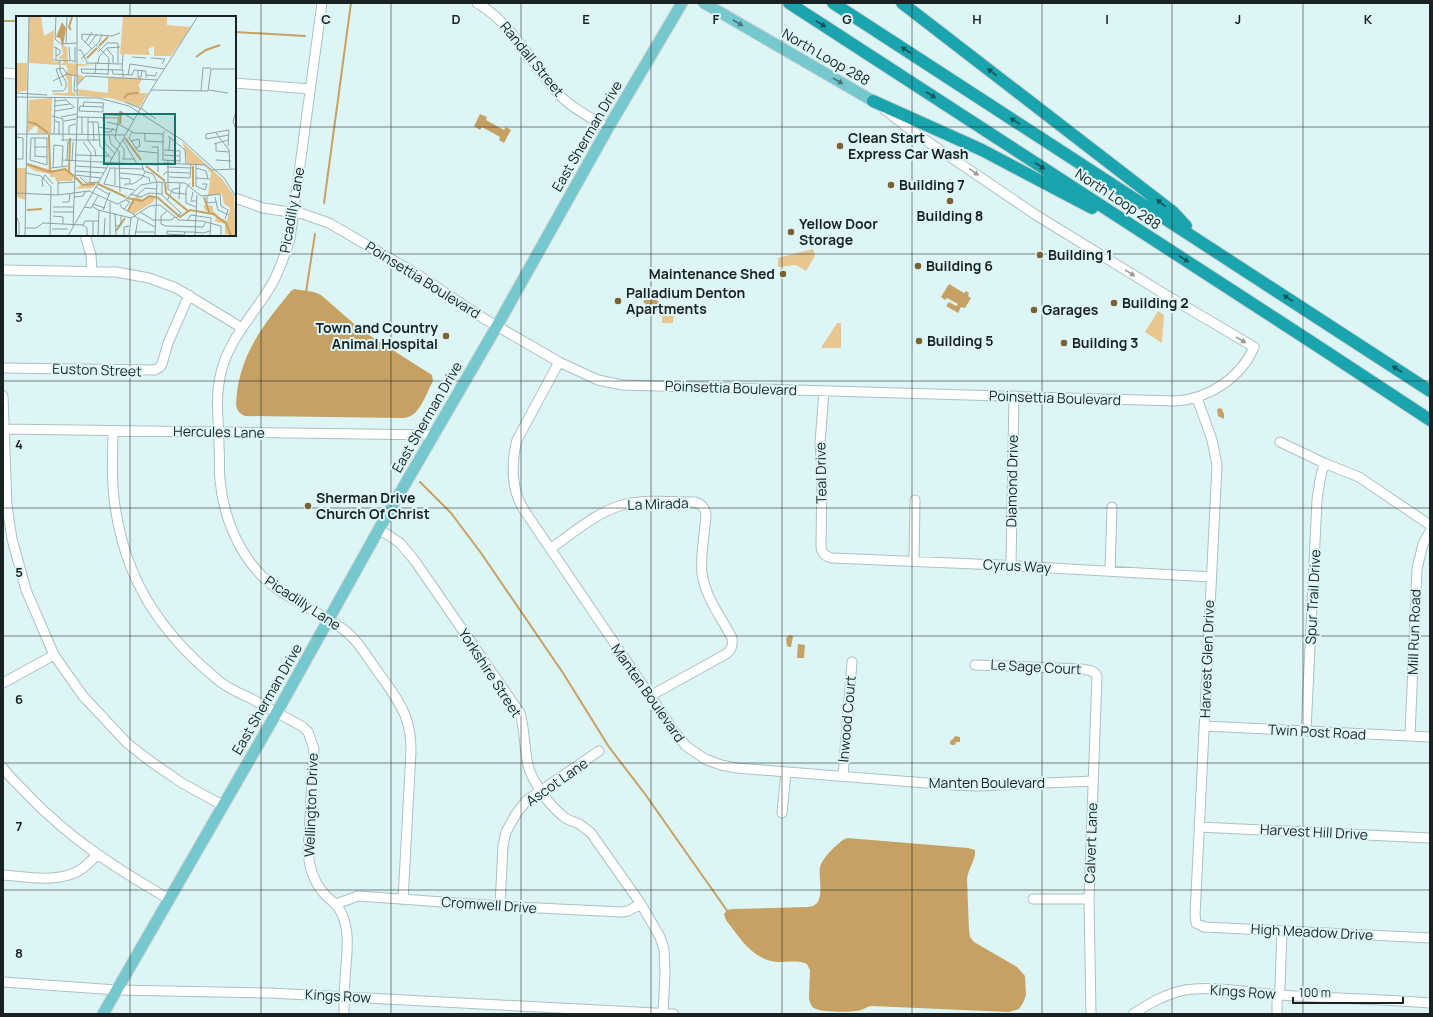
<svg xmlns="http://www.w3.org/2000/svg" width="1433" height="1017" viewBox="0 0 1433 1017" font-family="Manrope,sans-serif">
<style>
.green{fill:#e7c690}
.water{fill:#c6a163}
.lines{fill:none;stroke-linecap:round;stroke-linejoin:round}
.stream{stroke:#c6a163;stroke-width:2}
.minor-casing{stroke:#abc1c3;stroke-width:11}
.major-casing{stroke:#d1d3d3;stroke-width:13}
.highway-casing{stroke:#d1d3d3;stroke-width:14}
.minor{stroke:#fff;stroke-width:9}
.major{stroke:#75c8ce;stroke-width:11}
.highway{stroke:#19a4ae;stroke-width:12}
.oneway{fill:#477578}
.oneway2{fill:#19565a}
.oneway3{fill:#989c9c}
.grid{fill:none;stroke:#192222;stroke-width:1;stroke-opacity:0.55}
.poi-dot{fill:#7a6032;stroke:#def5f6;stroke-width:1.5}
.labels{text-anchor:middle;stroke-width:4;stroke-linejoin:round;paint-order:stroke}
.street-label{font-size:14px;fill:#192222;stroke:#def5f6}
.poi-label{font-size:14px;font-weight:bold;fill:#192222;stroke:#def5f6;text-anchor:start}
.inset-river{fill:none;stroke:#c6a163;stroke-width:2}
.inset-road{fill:none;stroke:#8fa1a1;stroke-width:1}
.view{fill:#0f766e;fill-opacity:0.15;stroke:#0f766e;stroke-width:2}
.inset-edge{fill:none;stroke:#192222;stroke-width:2}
.grid-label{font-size:13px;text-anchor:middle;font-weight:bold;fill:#192222;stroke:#def5f6;stroke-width:4;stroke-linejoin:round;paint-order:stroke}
</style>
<rect width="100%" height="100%" fill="#def5f6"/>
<path class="green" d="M813 249 815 256 806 271 796 265 778 267V258Z
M662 310H674L673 323H662Z
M1158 311 1164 315 1162 343 1145 332Z
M837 323H841V348H821Z"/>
<path class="water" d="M480 114 487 117 486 120 504 130 506 127 511 130 504 143 499 140 500 137 482 127 480 130 474 126Z
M949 284 964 293 966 291 969 293 968 296 971 298 965 308 961 307 958 313 946 306 949 302 956 306 958 304 947 298 945 300 941 297Z
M294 289 314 292 321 295 361 330 432 375 433 381C426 393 420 417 404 418L245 416C234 411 236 403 237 393 242 351 265 323 291 291Z
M654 291 659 294 656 300 659 302 655 308 652 307 649 311 643 308 646 304 643 302 647 296 650 297Z
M1219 408 1222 409 1224 414V419L1218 416 1217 410Z
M790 635 793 636 791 647H789L787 646 786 639 788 636Z
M798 644 805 645 804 658H797Z
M955 736 960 737V742H956L955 745H952L950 744V741L953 739Z
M847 838 968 848 975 850C976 860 968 869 967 879L969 930 970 937 974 942 1017 967 1025 976 1026 995 1023 1003 1019 1009 1009 1012 872 1006C867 1006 865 1009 861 1010 854 1013 822 1012 816 1009 811 1007 810 1003 809 998L810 970 807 964C799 960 788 962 779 962 753 961 740 938 726 920L724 914 727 910 732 909 808 907C827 906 818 881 820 868 821 859 839 841 847 838Z"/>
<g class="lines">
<path class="stream" d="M3 21H17
M235 32 305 36
M324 203 351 3
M306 292 315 234
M420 482 451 513 481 553 563 673 609 747 645 794 728 912"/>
<g class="minor-casing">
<path id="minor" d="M322 3 290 239C285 254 280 270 272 284 254 315 227 340 220 377 215 400 219 423 219 446 220 458 219 469 220 480 223 514 237 551 262 576 285 599 317 610 343 629 358 640 367 657 378 672 388 686 400 701 406 718 410 729 411 740 411 751L403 900
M477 3C512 23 530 61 556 91 569 107 590 117 608 128
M3 73 17 74
M235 83 310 89
M235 198 263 208 303 214 329 223 420 276 483 318 559 362 598 380 622 385 1176 401C1208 399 1241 378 1254 347L1171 298 1036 215 912 131 885 110
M85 235 91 255 92 272
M3 270 116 272 149 278 176 288 242 328
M559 362 517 440C511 463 511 490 524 510L674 731 686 746 705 759 721 765 737 768 952 785 978 786 1093 781
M3 368 155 370 160 367 162 364 168 343 189 295
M824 391 820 443 822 470 821 546C822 554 825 556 832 558L999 565 1211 577
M3 396 7 506 12 539 26 590 54 655 83 696 127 743 150 761 182 783 222 805
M1197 398 1212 440 1217 465 1195 915 1196 923 1204 927 1430 938
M3 429 435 435
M113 431C113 453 111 476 114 498 123 576 158 631 218 680 227 688 239 693 250 698 268 708 286 717 303 727L308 732 314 749 308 851C309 866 313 880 322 891 329 901 336 901 342 914 351 935 346 958 345 980 344 991 344 1003 344 1014
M1280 442 1324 463 1359 477 1430 525
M379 529 400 543 415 561 520 713C525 730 524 748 528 765 532 782 550 806 564 817 569 821 576 822 581 825 584 828 587 830 591 833L641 904 660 937 664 949 665 973 663 1013
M550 549C573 533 599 510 626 504 648 499 671 502 694 502 700 503 705 507 706 514 705 534 700 553 702 573 705 597 721 617 732 638 733 645 732 650 726 654L650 696
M914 560 915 500
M1011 565 1014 396
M1110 571 1112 507
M975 665 1082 669C1088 670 1094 670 1097 676L1089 899 1091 1014
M3 683 54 655
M1204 726 1430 737
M1306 731 1317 500 1320 480 1324 463
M1410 736 1417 569 1423 544 1430 531
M3 768C10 778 20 786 28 795 70 839 117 869 169 899
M843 776 852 662
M782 813 786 772
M1199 827 1430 838
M3 875C29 877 61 884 83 868 88 864 93 859 97 855
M1033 899H1089
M336 904 358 896 500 906 621 912 628 911 641 904
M500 906 503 845 506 832 516 814 527 800 599 751
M3 982 117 990 270 993 674 1014
M1133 1014C1150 1003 1165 994 1185 990 1212 985 1251 993 1279 995 1329 998 1380 999 1430 1003
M1277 1014V1003L1280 987 1282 931"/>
</g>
<g class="major-casing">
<path id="major" d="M704 3 873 101
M103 1014 277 712 379 529 497 326 608 128 682 3"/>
</g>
<g class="highway-casing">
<path id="highway" d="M789 3 1316 345 1430 420
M833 3 1430 391
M902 3 1173 212 1186 226
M873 101 982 150 1092 208"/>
</g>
<use href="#minor" class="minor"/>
<use href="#major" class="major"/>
<use href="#highway" class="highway"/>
</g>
<defs><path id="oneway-solid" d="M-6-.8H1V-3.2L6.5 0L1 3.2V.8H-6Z"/></defs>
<g class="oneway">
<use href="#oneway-solid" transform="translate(738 23) rotate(30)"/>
<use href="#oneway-solid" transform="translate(838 81) rotate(30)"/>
</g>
<g class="oneway2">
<use href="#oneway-solid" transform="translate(821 24) rotate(33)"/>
<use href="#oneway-solid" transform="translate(906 50) rotate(-147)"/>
<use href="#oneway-solid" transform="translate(992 72) rotate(-142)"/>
<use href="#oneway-solid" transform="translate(931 95) rotate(33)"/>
<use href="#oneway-solid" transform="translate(1015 121) rotate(-147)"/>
<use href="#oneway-solid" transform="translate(1040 166) rotate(33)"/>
<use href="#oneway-solid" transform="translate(1161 203) rotate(-142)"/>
<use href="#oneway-solid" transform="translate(1184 259) rotate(33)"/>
<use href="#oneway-solid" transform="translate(1288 298) rotate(-147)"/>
<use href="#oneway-solid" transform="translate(1397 369) rotate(-147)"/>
</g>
<g class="oneway3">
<use href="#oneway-solid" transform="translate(974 172) rotate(34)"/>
<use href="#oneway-solid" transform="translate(1130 273) rotate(32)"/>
<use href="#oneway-solid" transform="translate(1241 340) rotate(31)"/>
</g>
<path class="grid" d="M130 3V17M261 3V1014M391 3V1014M521 3V1014M651 3V1014M782 3V1014M912 3V1014M1042 3V1014M1172 3V1014M1303 3V1014M3 127H17M235 127H1430M130 235V1014M3 254H1430M3 381H1430M3 508H1430M3 636H1430M3 763H1430M3 890H1430"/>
<g class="poi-dot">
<circle cx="840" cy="146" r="4"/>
<circle cx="891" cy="185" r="4"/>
<circle cx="950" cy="201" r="4"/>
<circle cx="791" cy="232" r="4"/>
<circle cx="1040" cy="255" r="4"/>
<circle cx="918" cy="266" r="4"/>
<circle cx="783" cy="274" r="4"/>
<circle cx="618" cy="301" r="4"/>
<circle cx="1114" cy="303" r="4"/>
<circle cx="1034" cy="310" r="4"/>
<circle cx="446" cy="336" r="4"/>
<circle cx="919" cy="341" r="4"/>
<circle cx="1064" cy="343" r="4"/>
<circle cx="308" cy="506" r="4"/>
</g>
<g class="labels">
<g class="street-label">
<text transform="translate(826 57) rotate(30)" y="5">North Loop 288</text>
<text transform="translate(532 59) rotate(51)" y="5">Randall Street</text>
<text transform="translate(587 136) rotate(-60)" y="5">East Sherman Drive</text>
<text transform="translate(1118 199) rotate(33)" y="5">North Loop 288</text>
<text transform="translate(292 210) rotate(-80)" y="5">Picadilly Lane</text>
<text transform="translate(423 280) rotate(32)" y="5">Poinsettia Boulevard</text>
<text transform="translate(97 370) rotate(2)" y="5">Euston Street</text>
<text transform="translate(731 388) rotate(2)" y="5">Poinsettia Boulevard</text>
<text transform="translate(1055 398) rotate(2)" y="5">Poinsettia Boulevard</text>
<text transform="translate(427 417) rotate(-60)" y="5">East Sherman Drive</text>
<text transform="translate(219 432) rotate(1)" y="5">Hercules Lane</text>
<text transform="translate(821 473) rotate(-91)" y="5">Teal Drive</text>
<text transform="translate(1012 481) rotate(-89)" y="5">Diamond Drive</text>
<text transform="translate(658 504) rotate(-2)" y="5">La Mirada</text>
<text transform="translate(1017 566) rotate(3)" y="5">Cyrus Way</text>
<text transform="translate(1313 597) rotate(-87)" y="5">Spur Trail Drive</text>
<text transform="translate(303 603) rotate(33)" y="5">Picadilly Lane</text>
<text transform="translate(1414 632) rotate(-88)" y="5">Mill Run Road</text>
<text transform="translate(1207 659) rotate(-88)" y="5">Harvest Glen Drive</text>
<text transform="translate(1036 667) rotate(3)" y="5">Le Sage Court</text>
<text transform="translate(490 673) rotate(57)" y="5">Yorkshire Street</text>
<text transform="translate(648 693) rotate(55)" y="5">Manten Boulevard</text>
<text transform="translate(267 699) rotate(-60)" y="5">East Sherman Drive</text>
<text transform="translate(847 719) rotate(-85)" y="5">Inwood Court</text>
<text transform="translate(1317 732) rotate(3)" y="5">Twin Post Road</text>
<text transform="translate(557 782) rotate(-35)" y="5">Ascot Lane</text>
<text x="987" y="788">Manten Boulevard</text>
<text transform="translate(311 805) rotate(-88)" y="5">Wellington Drive</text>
<text transform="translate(1314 832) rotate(3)" y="5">Harvest Hill Drive</text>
<text transform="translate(1091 843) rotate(-88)" y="5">Calvert Lane</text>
<text transform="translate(489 905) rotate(4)" y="5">Cromwell Drive</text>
<text transform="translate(1312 932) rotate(3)" y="5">High Meadow Drive</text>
<text transform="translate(1243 992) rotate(4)" y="5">Kings Row</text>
<text transform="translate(338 996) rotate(3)" y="5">Kings Row</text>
</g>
<g class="poi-label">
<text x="848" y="143">Clean Start<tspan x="848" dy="16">Express Car Wash</tspan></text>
<text x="899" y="190">Building 7</text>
<text x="950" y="221" text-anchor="middle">Building 8</text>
<text x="799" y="229">Yellow Door<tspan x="799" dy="16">Storage</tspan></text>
<text x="1048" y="260">Building 1</text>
<text x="926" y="271">Building 6</text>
<text x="775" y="279" text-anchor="end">Maintenance Shed</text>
<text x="626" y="298">Palladium Denton<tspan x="626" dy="16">Apartments</tspan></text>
<text x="1122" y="308">Building 2</text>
<text x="1042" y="315">Garages</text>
<text x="438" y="333" text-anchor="end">Town and Country<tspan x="438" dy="16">Animal Hospital</tspan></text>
<text x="927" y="346">Building 5</text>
<text x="1072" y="348">Building 3</text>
<text x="316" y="503">Sherman Drive<tspan x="316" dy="16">Church Of Christ</tspan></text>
</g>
</g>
<g transform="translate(16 16)">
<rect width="220" height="220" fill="#def5f6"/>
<path d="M13 0H25L28 20 38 14 37 46 43 45 44 49 13 47ZM107 0H151V9L175 11 155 40H138V30L132 33 134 39 104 38ZM45 29 51 31 52 47 79 49 62 50 61 58 69 61 61 69V59H56V76L60 77 59 80 37 79V77H52V65L49 59 52 53 50 49H45L49 44 42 42 47 38ZM0 47H11V74L9 75 0 76ZM92 61 127 62 122 70 124 71V77H132L124 91 94 82 62 80 61 73 92 77ZM36 82 35 118 21 117 22 111 19 110 11 117 13 84ZM166 126 206 163 218 180 220 220 209 218V208L198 205 201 201 209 207 204 202 211 205 214 192 208 188 206 178 192 180 195 157 188 149 171 148 170 136ZM11 147 35 154H51L67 168 82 166 76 172 59 173 65 169 58 161 56 165H40L39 161H34V158L19 155 11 150ZM0 152H10V184L0 181ZM120 180 127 184 132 180 140 181 137 186 118 198 112 195ZM190 189 197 190V195L204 201 189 194 187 190Z" fill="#e7c690"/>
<path d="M46 6 50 12 47 31 44 22 40 21Z" fill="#c6a163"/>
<path class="inset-river" d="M55 14 53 11 56 1M83 30 92 21M180 41 190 34 204 29M71 42 81 32M108 82 112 78 122 77M87 98 103 99M12 106 20 108 32 117M104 108 105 96M33 119 34 156M109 122 125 144M11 148 34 156 49 153 58 160M130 150 149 165M177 150V171M53 156 54 122M59 161 67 169 79 168M149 167 150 177 172 195M82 168 110 181M141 181 164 201 174 194 197 198 210 207 215 220M188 181 193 196M111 182 126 185 133 180 140 181M11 194 26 193M112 195 118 183M100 215 109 202"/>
<path class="inset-road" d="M40 0 39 23 45 28 61 27M50 27 51 0M69 27 76 16M80 29 93 42 92 59M72 30 81 18M38 31 44 34V38L40 40M53 31 54 44M76 33 66 23V18L96 20 104 17M91 33 97 40V47M62 34H65L71 46M82 36 91 27H102V47M116 41 130 42M135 42 149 43 146 48M65 43 83 26 86 18M37 44 59 45M40 44V31M59 47V31M70 47 106 48M82 47 83 41 91 32 104 31M96 54 97 58 116 59 118 54 130 55V62M106 54 107 38M122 54V61H125L126 54M79 58 80 46M92 58 66 57 65 53 107 54V61M112 59 114 48 148 53M130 59 139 60 141 56M59 60 58 75H61M37 65 51 58 61 60M61 69 70 60 141 64M46 70 40 53 47 52 51 58M135 74 192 75 195 53H220M193 74 212 77M36 75H47L50 72V66L44 55V44M185 75 187 52H195M0 77 31 79M61 80V0M0 81 83 82 113 90 166 124 208 162 220 181M49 83 59 92M38 85 50 84M109 86 126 93 140 103M38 90 54 88M67 91 68 86 88 87 87 91V96L63 95 64 90 87 91M39 95 57 92M220 96 217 105 220 114M36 100 47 103V125M45 101 61 98M60 101 103 102M72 101V124L79 134 80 141M87 101 89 127 99 138M38 105 43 106V119M48 105 60 103M72 106H82L84 130 96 143M77 106 78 125M91 106 104 109 118 117 147 118 149 115M82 111 100 114M87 116H95L97 112M116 116 113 122 122 135 142 137M129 117V125L148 126M200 117 213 134 214 153M0 118H38M38 118 109 119M38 118 39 82M147 118V144L164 145M53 119V110L60 108M66 119V101M93 119 95 128 103 135 104 176M152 120 169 134 170 148M0 121 7 122V143H0M15 122H31V149L14 144ZM190 123V118L213 114 212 130M190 123 213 119M45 124H83M107 124 121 148M115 125 123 123 124 130 120 132M67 126 75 137 74 166M198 128 212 124M200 128V135L213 136M18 131H31M136 131H142V156M148 134 164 135V146M153 134 154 121M59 139 93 140M148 139 164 140M18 140 31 141M19 140V122M106 143H119M108 143V133L99 122 104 95 118 104M46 144 141 149 148 147 189 149 196 154 220 153M51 144 52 125M152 144V173L158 177 170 178M200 144 215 145M56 145 57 126M126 149 128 155 137 158 141 166 139 220M180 149V170L189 174 191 168H186M59 150 91 152M37 151 38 129 47 130 46 150M151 151 175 152M35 152 52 150M93 152 127 153M180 152 190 155 192 163M94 153 88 168 118 174M59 155 88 157M10 157 25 160 35 171 34 220M104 157 125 159 133 162 134 166M59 159 85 162M147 159 150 156 174 157M64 161 70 167 83 166M153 161 174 162 175 149M104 162 114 163V168M180 162 194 163M146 166V179L165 197 160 202M42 167 59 166M174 167 170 173V187L180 191M99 169V153M109 170V168H117L126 162 129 156M27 171 26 164 29 159 37 168M80 171 94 179M177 176 175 185H180M0 177 42 179 73 175 101 188 108 185 125 169 141 166 169 167 185 180 204 178M114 178 125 181 133 177 146 178M204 178 205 190 212 194 209 203M42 179V165M120 180 129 172 140 173M191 180V187L200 186M58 181 67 180 70 175M199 181 202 194 213 199M163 183 164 167M151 185 157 173 164 172M46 186H53L54 177M94 186V220M77 188 89 192M104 188 106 192 119 199M76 190 82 194 115 202 134 190 144 189 163 204 186 205 205 210V220M37 191H58M68 191 75 192 82 180M108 193 114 186 110 184M87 194 94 176M151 195 145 200V208L150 210 187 211 190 206M37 196H58M124 196 137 204H155L159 201M99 197 100 220M0 199 3 207V220M37 200 47 201V208M118 200 139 211M171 205 175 199 195 202 194 220M67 209 69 205H83M67 209 71 212V220M57 210 62 82M100 210 105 209V199M9 212H20L27 207 67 209M36 213H52M119 216H139M169 216 168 219 151 218V215L171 216H177L187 217 194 215M9 220 13 0M52 220 135 74 182 0M77 220V205M82 220 83 194M88 220 89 202M108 220V211L113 210M113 220 115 202M119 220 122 203M179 220 181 179"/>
<path class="view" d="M88 98H159V148H88Z"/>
<rect width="220" height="220" class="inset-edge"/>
</g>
<g class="grid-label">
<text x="326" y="24">C</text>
<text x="456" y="24">D</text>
<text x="586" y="24">E</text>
<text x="716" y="24">F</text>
<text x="847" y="24">G</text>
<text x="977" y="24">H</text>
<text x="1107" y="24">I</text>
<text x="1238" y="24">J</text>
<text x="1368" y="24">K</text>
<text x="19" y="322">3</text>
<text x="19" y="449">4</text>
<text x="19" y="577">5</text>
<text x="19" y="704">6</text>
<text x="19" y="831">7</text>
<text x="19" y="958">8</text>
</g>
<rect width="1433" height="1017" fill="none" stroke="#192222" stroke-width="8"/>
<path d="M1293 997v6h110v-6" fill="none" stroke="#192222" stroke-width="2"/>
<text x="1299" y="997" font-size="12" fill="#192222" stroke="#def5f6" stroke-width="3" paint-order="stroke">100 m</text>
</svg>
